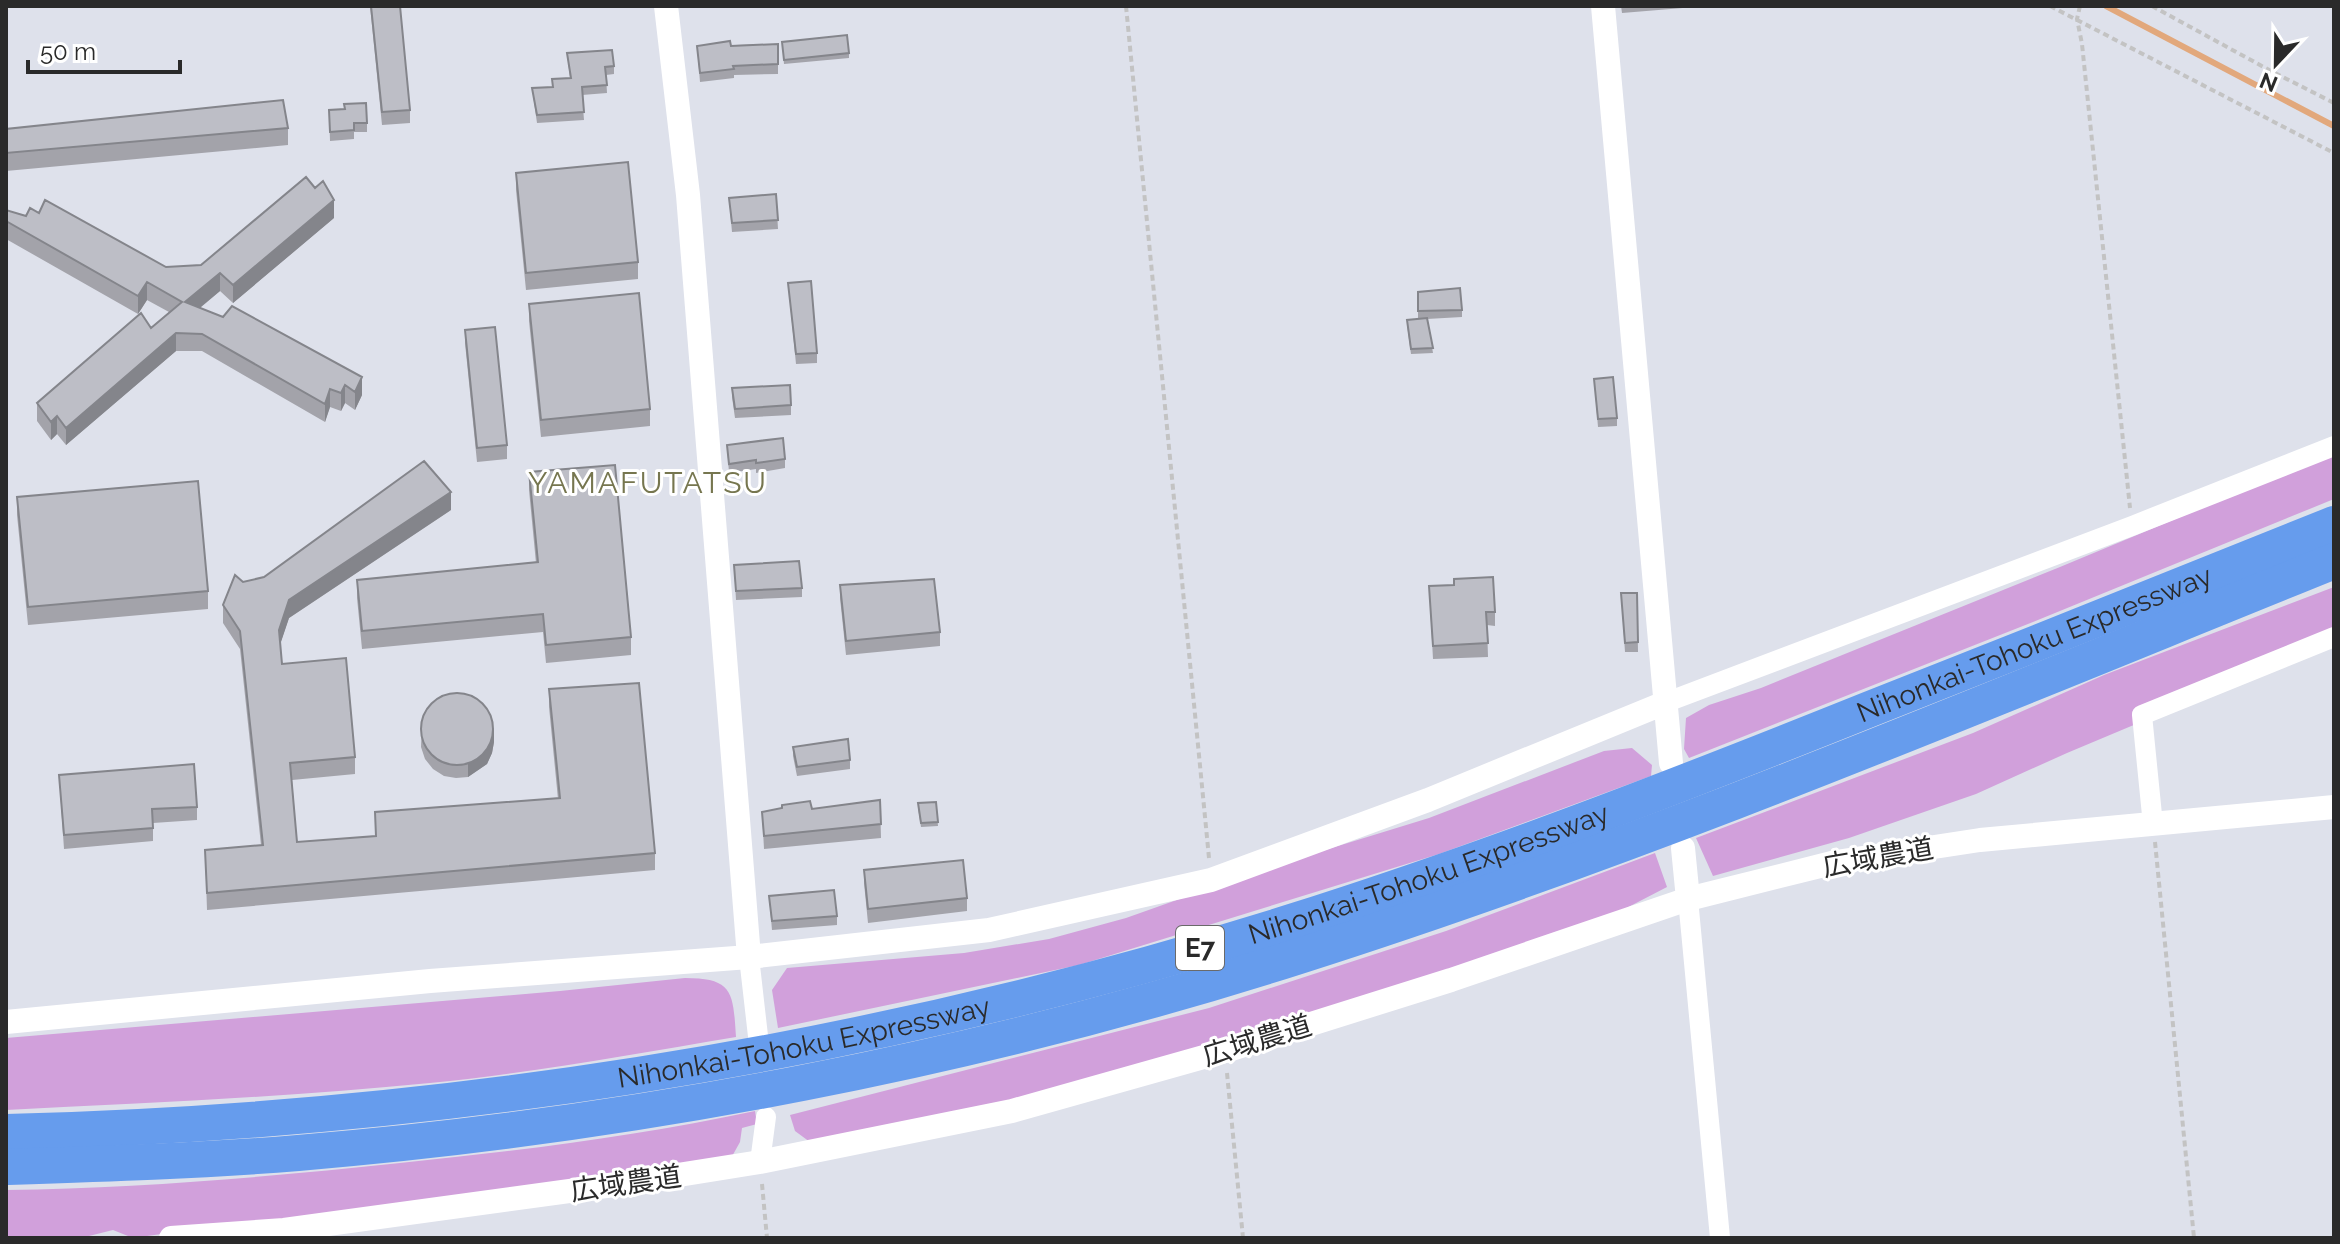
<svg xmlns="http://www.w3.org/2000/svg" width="2340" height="1244" viewBox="0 0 2340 1244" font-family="Raleway,'Noto Sans JP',sans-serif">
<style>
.green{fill:#d1a0db}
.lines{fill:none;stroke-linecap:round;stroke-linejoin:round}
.stream{stroke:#e2a87c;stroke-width:6}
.path{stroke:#c3c3c3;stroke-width:4;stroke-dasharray:6 4;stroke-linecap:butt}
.minor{stroke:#fff;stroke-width:20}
.tertiary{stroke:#fff;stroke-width:24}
.motorway{stroke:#669ced;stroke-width:36}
.wall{fill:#a3a3aa}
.shaded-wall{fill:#84858b}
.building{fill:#bdbec6;stroke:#84858b;stroke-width:2}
.labels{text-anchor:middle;stroke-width:6;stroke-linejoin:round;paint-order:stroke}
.shield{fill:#fff;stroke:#6a6a6a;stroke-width:2}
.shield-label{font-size:26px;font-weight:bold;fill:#2a2a2a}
.street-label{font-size:28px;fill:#2a2a2a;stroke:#fff}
.neighbourhood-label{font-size:30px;letter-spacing:2px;fill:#76764f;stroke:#fff}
</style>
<rect width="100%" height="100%" fill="#dee1eb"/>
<path class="green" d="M2334 453V499L2033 622 1689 758 1684 749 1686 718 1709 705 1761 688 2060 567Z
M2334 587V641L2067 753 1976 794 1849 838 1713 876 1696 838 1973 733 2104 675Z
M1632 748 1652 765 1651 776 1439 854 1079 965 778 1028 772 990 787 968 964 953 1049 939 1126 918 1273 866 1429 818 1604 751Z
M1655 853 1667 887 1584 930 1103 1080 814 1145 795 1131 790 1115 1209 1008 1446 931Z
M685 978C734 978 733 993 736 1037 634 1054 532 1073 430 1083 289 1097 147 1103 6 1110V1038L560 991Z
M755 1111 757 1124 742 1128 740 1142 730 1160 477 1199 211 1227 133 1238 113 1230 81 1238 45 1236 6 1238V1190C138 1188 269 1177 400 1163 519 1151 638 1136 755 1111Z"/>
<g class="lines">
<path class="stream" d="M2106 6 2334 126"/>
<path class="path" d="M1126 6 1209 858
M2050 6 2334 153
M2080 6 2077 19 2082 44 2130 508
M2152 6 2271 71 2334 103
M2155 842 2194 1238
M1227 1073 1243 1238
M762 1184 767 1238"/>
<path class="minor" d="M1667 702 2132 526 2334 446
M2153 825 2142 715 2334 637
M1688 899 1720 1238
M749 957 758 1036
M760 1162 766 1117"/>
<path class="tertiary" d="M666 6 688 195 749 957
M1603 6 1671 763
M1683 848 1688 899
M6 1022 430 981 749 957 989 930 1211 880 1428 800 1667 702
M171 1238 284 1230 628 1183 760 1162 1012 1111 1225 1051 1451 980 1688 899 1836 862 1980 840 2334 807"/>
<g class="motorway">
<path id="s1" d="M6 1132C443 1121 870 1054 1288 923 1485 861 1678 786 1870 709 2025 648 2180 586 2334 524"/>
<path d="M6 1167C103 1164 201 1161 298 1153 634 1125 978 1059 1299 956 1651 844 1992 699 2334 561"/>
</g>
</g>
<path class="wall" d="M370 6H400L410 110V123L382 125Z
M1621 6H1707L1622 13Z
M782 42 849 53V58L784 64Z
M778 44V74L734 75V78L700 82 697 46Z
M567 53 614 66V74L606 75 607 93 582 95 584 120 537 123 532 88 552 87V79L570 78Z
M344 104 367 123V132H354V139L330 141 329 110 344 109Z
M288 128V145L6 171V129Z
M516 173 638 262V279L526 290 516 190Z
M776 194 778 229 732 232 729 198Z
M6 210 26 216 39 213 166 267 201 265 334 218 233 303 220 291 200 308 223 317 362 395 355 410 345 403 341 411 330 407 325 422 202 351H176L66 445 57 434 51 440 37 421V403L151 328 169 312 147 300 138 314 6 239Z
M788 283 817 353V363L796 364Z
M1418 292 1462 310V317L1427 319 1433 353 1411 354 1407 325 1418 319Z
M529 304 650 409V426L541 437 529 321Z
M465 330 507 445V459L477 462 465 343Z
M1594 379 1617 418V426L1598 427Z
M732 388 791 405V415L735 418 732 397Z
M727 445 785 459V468L756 473V469L729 473Z
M529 472 631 637V655L546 663 543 632 362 649 357 598V580L536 563 529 490Z
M17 497 208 591V609L28 625 17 515Z
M451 510 289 618 280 644 282 664 355 757V774L292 780 297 842 375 836V812L558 799 549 707V689L655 853V870L207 910 205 850 261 845 240 649 223 623V605L243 582 264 577Z
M734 565 802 588V597L736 600Z
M840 585 940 632V646L846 655 840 598Z
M1429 586 1495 612V626L1487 625 1488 657 1433 659Z
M1621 593H1637L1638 652H1625Z
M422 721 494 742 492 753 487 764 468 777 456 778 444 776 433 769 425 759 421 747Z
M793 747 850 760V769L797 776 793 756Z
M59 775 197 807V820L153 823V841L64 849Z
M880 800 881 838 764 849 762 812 812 809Z
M936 802 938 826 921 827 918 808Z
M864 870 967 898V911L868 923 864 883Z
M769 896 837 916V925L772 930Z"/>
<path class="shaded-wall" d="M334 200V218L233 303V285Z
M220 273V291L185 320V302Z
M147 282V300L138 314V296Z
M176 333V351L66 445V428Z
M362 377V395L355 410V392Z
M345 385V403L341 411V393Z
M330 389V407L325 422V404Z
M57 416V434L51 440V422Z
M451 492V510L289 618 279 648V630L289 600Z
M494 728V742L492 753 487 764 468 777V763Z"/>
<path class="building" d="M371 6H400L410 110 382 112Z
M847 35 849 53 784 60 782 42Z
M730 41 731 46 778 44V64L733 66 734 69 700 73 697 46Z
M612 50 614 66 605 67 607 85 582 87 584 112 537 115 532 88 553 87 552 79 571 78 567 53Z
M283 100 288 128 6 153V129Z
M366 103 367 123H354V130L330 132 329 110 345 109 344 104Z
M628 162 638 262 526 273 516 173Z
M306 177 315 188 323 181 334 200 233 285 220 273 185 302 223 317 232 306 362 377 355 392 345 385 341 393 330 389 325 404 202 334 176 333 66 428 57 416 51 422 37 403 141 313 151 328 182 302 147 282 138 296 6 221V210L26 216 30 208 39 213 45 200 166 267 201 265Z
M776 194 778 220 732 223 729 198Z
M811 281 817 353 796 354 788 283Z
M1460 288 1462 310 1418 311V292Z
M639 293 650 409 541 420 529 304Z
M1427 318 1433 348 1411 349 1407 320Z
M495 327 507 445 477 448 465 330Z
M1613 377 1617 418 1598 419 1594 379Z
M790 385 791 405 735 409 732 388Z
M783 438 785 459 756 463V460L729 464 727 445Z
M424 461 451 492 289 600 279 630 282 664 346 658 355 757 290 763 297 842 376 836 375 812 560 798 549 689 639 683 655 853 207 893 205 850 263 845 240 631 223 605 235 575 243 582 264 577Z
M615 465 631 637 546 645 543 614 362 631 357 580 538 562 529 472Z
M198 481 208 591 28 607 17 497Z
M799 561 802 588 736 591 734 565Z
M1493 577 1495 612H1486L1488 643 1433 646 1429 586 1454 585V579Z
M934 579 940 632 846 641 840 585Z
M1621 593H1637L1638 642 1625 643Z
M421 729a36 36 0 1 1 72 0a36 36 0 1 1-72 0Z
M848 739 850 760 797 767 793 747Z
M194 764 197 807 152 809 153 828 64 835 59 775Z
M880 800 881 824 764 836 762 812 782 808V805L810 801 812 809Z
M936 802 938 822 921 823 918 803Z
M963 860 967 898 868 909 864 870Z
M834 890 837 916 772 921 769 896Z"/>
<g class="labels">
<rect class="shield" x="1176" y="926" width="48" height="44" rx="6"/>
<g class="shield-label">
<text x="1200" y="957">E7</text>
</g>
<g class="street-label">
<text dy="10" stroke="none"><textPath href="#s1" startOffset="2100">Nihonkai-Tohoku Expressway</textPath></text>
<text transform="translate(1878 857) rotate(-10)" y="10">広域農道</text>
<text dy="10" stroke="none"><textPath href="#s1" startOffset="1452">Nihonkai-Tohoku Expressway</textPath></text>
<text transform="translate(1257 1040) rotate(-17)" y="10">広域農道</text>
<text dy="10" stroke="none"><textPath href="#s1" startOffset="804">Nihonkai-Tohoku Expressway</textPath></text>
<text transform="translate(626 1183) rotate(-8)" y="10">広域農道</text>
</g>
<g class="neighbourhood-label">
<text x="648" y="493">YAMAFUTATSU</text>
</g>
</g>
<rect width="2340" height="1244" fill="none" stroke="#2a2a2a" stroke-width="16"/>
<g transform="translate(2276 64) rotate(202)" stroke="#ffffff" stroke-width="6" paint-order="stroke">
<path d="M0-6L14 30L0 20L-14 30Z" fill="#2a2a2a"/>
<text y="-12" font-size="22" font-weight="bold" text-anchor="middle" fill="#2a2a2a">N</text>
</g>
<path d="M28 60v12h152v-12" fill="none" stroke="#2a2a2a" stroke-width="4"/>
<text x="40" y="60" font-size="24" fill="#2a2a2a" stroke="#ffffff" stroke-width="6" paint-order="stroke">50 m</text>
</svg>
